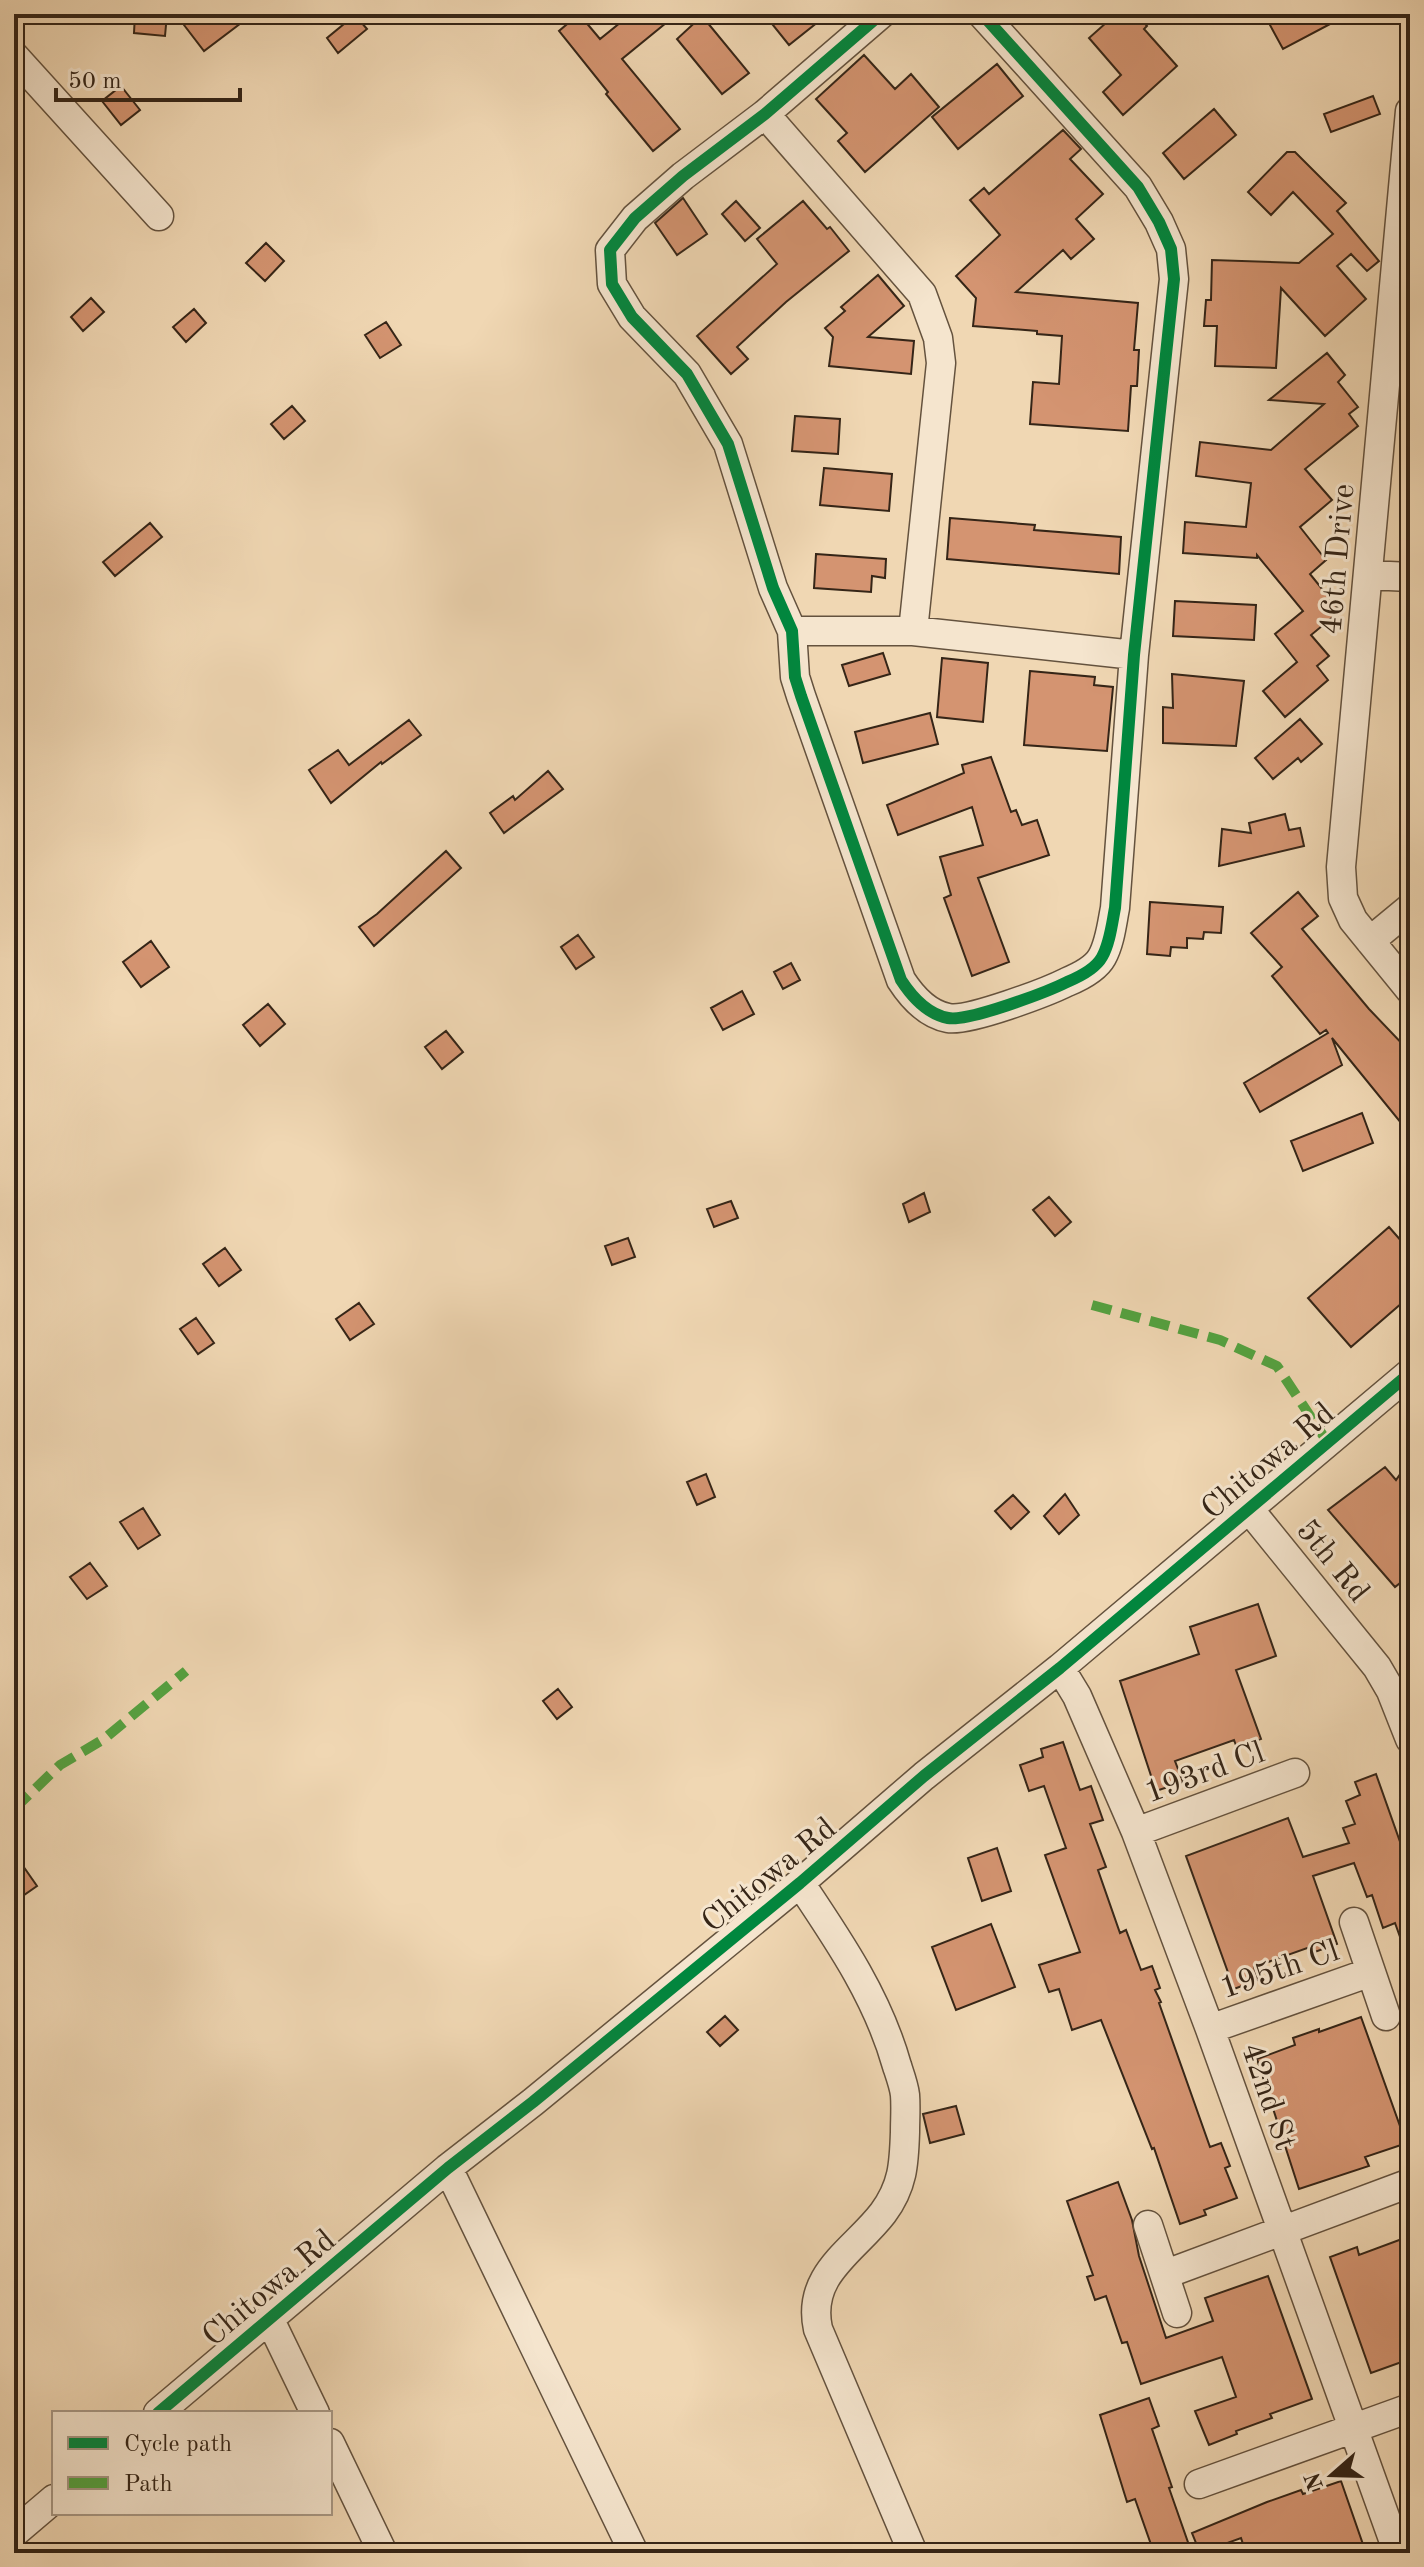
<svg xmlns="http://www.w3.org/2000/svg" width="1424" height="2567" viewBox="0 0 1424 2567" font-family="'Old Standard TT',serif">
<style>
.building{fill:#d49471;stroke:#352517;stroke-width:2}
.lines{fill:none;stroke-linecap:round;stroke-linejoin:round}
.minor-casing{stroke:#64523e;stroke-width:31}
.minor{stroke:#f5e5ce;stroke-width:28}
.quiet{stroke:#53a340;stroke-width:10;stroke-dasharray:20 10;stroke-linecap:butt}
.cycleway-casing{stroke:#f5e5ce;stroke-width:17}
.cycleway{stroke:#00873e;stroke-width:12}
.labels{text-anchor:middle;stroke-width:6;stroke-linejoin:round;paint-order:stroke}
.street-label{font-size:32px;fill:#352517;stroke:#f5e5ce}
</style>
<rect width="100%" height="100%" fill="#f0d7b3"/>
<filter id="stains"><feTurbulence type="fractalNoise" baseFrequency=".0025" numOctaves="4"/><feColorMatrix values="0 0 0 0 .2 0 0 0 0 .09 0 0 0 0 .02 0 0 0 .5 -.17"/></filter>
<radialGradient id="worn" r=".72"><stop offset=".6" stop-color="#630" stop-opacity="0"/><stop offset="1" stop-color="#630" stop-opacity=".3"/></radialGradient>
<path class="building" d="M135 14H167L165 36 134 33Z
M198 14H253L204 51 184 25Z
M579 14 600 39 631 14H677L622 59 680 129 653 151 606 94 608 92 559 31Z
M764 14H828L789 45Z
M1116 14H1137L1147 26 1144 29 1177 66 1123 115 1103 92 1121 75 1089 38Z
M1264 14H1349L1283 49Z
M355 15 367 29 338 53 327 38Z
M702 16 749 73 722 94 677 39Z
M864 55 895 89 911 74 939 107 865 172 838 141 847 133 816 99Z
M997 64 1023 96 958 149 932 117Z
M121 86 140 110 121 125 102 101Z
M1373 96 1380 114 1331 132 1324 114Z
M1214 109 1236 135 1184 179 1163 153Z
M1063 130 1081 149 1070 159 1103 194 1076 219 1094 239 1071 259 1063 250 1016 292 1138 303 1134 350H1139L1137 386H1131L1128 431 1030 424 1033 382 1059 384 1062 336 1037 334V331L973 326 976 298 956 276 1000 235 970 200 984 188 989 194Z
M1287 152H1295L1346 203 1337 211 1379 261 1367 271 1351 254 1337 266 1366 299 1325 336 1281 288 1276 368 1215 366 1217 326H1204L1206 300H1211L1212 260 1299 263 1333 234 1293 192 1271 215 1248 192Z
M683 198 707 234 677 255 655 223Z
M736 201 760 228 745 241 722 214Z
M803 201 827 229 830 227 849 251 786 302 737 347 748 359 731 374 697 336 777 264 757 239Z
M266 243 284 261 265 281 246 263Z
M878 275 904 306 868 337 914 341 911 374 829 366 833 337 825 328 845 311 841 307Z
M91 298 104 312 83 331 71 317Z
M194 309 206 323 186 342 173 327Z
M386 322 401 345 380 358 365 335Z
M1327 353 1345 375 1338 382 1358 407 1349 414 1358 426 1305 469 1332 500 1300 527 1326 560 1310 574 1340 611 1311 635 1329 656 1317 666 1328 680 1285 717 1263 691 1297 662 1275 634 1303 611 1257 555V558L1183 553 1185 522 1246 527 1251 483 1196 476 1200 442 1271 450 1324 404 1269 400Z
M292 406 305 421 284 439 271 424Z
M795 416 840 419 838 454 792 451Z
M824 468 892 474 889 511 820 505Z
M950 518 1035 525 1034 530 1121 537 1119 574 947 559Z
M150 523 162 537 115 576 103 562Z
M816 554 886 559 885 578 872 576 871 592 814 588Z
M1175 601 1256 605 1254 640 1173 636Z
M883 653 890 674 849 686 842 665Z
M942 658 988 663 983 722 937 717Z
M1030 671 1095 677 1094 685 1113 687 1107 751 1024 745Z
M1172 674 1244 681 1236 746 1163 743V707L1173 708Z
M930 713 938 744 863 763 855 732Z
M1300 719 1322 744 1301 762 1298 758 1273 779 1255 758Z
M409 720 421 735 382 764 381 762 331 803 309 770 338 750 349 765Z
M991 757 1011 812 1016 810 1022 825 1037 820 1049 855 978 878 1009 962 972 976 944 898 951 895 940 857 983 845 972 807 898 835 887 805 964 773 962 765Z
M548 771 563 789 504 833 490 813 513 796 515 800Z
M1285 814 1289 830 1300 828 1304 846 1219 866 1222 829 1251 833 1249 823Z
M446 851 461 868 374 946 359 927 377 914Z
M1298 892 1318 916 1302 929 1369 1009 1410 1052V1134L1332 1038 1342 1065 1260 1112 1244 1083 1328 1033 1326 1030 1320 1034 1272 976 1282 967 1251 933Z
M1150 902 1223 907 1221 933 1204 932 1203 939 1187 938V948L1171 947 1170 956 1147 954Z
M578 935 594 957 576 969 561 947Z
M151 941 169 967 141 987 123 962Z
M791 963 800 980 783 989 774 972Z
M742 991 754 1014 723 1030 711 1008Z
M268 1004 285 1024 260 1046 243 1025Z
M446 1031 463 1052 442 1069 425 1047Z
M1362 1113 1373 1143 1303 1171 1291 1141Z
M924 1193 930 1212 909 1222 903 1204Z
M1049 1197 1071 1222 1055 1236 1033 1210Z
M731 1201 738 1218 714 1227 707 1209Z
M1389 1227 1410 1251V1296L1351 1347 1308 1298Z
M628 1238 635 1257 612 1265 605 1246Z
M225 1248 241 1270 219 1286 203 1264Z
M359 1303 374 1324 350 1340 336 1319Z
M196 1318 214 1343 198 1354 180 1329Z
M1410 1460V1575L1395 1587 1328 1510 1385 1467 1396 1480Z
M706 1474 715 1497 697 1505 687 1482Z
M1065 1494 1079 1515 1059 1534 1044 1516Z
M1013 1495 1029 1512 1011 1529 995 1511Z
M143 1508 160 1535 138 1549 120 1522Z
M90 1563 107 1586 87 1599 70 1577Z
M1258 1604 1276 1656 1236 1670 1261 1739 1237 1748 1234 1740 1175 1761 1183 1782 1156 1791 1120 1681 1199 1654 1190 1627Z
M558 1689 572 1707 557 1719 543 1701Z
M1063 1742 1080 1790 1091 1786 1103 1820 1090 1824 1106 1867 1098 1870 1120 1933 1126 1930 1141 1970 1152 1966 1160 1988 1155 1990 1161 2002 1159 2003 1210 2147 1221 2143 1230 2166 1225 2168 1237 2198 1204 2210 1206 2215 1180 2224 1154 2148 1152 2149 1101 2020 1072 2030 1059 1989 1049 1992 1039 1965 1080 1952 1045 1855 1066 1848 1044 1786 1029 1791 1020 1765 1043 1757 1041 1749Z
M1376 1774 1410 1870V1958L1408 1959 1395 1923 1383 1928 1372 1895 1367 1897 1354 1863 1313 1876 1337 1944 1312 1953 1310 1947 1254 1967 1258 1980 1234 1989 1186 1856 1288 1818 1303 1857 1349 1843 1343 1828 1355 1824 1346 1801 1360 1795 1355 1782Z
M997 1848 1011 1891 982 1901 968 1858Z
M14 1853 37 1886 14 1902Z
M991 1924 1015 1987 956 2010 932 1947Z
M725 2016 738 2030 720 2046 707 2032Z
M1361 2017 1400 2126 1410 2123V2142L1365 2157 1369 2166 1299 2189 1257 2059 1295 2045 1293 2038 1319 2029V2032Z
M956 2106 964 2134 930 2143 923 2114Z
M1118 2182 1132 2220 1139 2256 1166 2338 1213 2321 1205 2298 1268 2276 1312 2399 1270 2414 1272 2418 1236 2431 1237 2434 1209 2445 1195 2411 1236 2397 1222 2357 1141 2384 1127 2342 1122 2343 1106 2296 1095 2300 1087 2277 1093 2275 1067 2201Z
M1410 2236V2359L1371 2373 1330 2257 1357 2247 1359 2255Z
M1149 2398 1159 2426 1152 2429 1172 2487 1169 2488 1190 2548 1176 2553H1154L1135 2499 1127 2502 1100 2415Z
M1341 2481 1366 2553H1246L1241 2538 1200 2553 1192 2533 1267 2502 1301 2490 1303 2494Z"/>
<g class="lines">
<g class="minor-casing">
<path id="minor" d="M881 14 765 114 683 176 635 218 610 250 612 284 632 317 687 374 728 444 773 588 792 631 795 677 801 696 901 980C912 997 927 1014 948 1018 968 1022 1047 992 1067 982 1079 977 1096 968 1102 957 1110 943 1112 923 1115 908L1134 655 1174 279 1171 249 1159 222 1138 187 982 14
M14 56 159 216
M1410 111 1341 867 1343 898 1353 920 1410 990
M765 114 922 294 938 338 941 363 913 631
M1369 575 1410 577
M792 631H913L1134 655
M1370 941 1410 908
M1249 1509 1377 1667 1391 1691 1410 1739
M1060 1668 1077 1696 1136 1832 1210 2029 1398 2553
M1136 1832 1295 1773
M800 1883C839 1941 878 1998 897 2066 900 2075 904 2086 905 2095 906 2107 905 2120 905 2132 904 2164 903 2186 883 2213 854 2251 806 2274 818 2329L913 2553
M1354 1922 1386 2016
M1210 2029 1371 1972
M448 2168 634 2553
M1148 2225 1177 2313
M1166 2274 1410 2183
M270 2320 315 2413
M158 2413 448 2168 533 2102 800 1883 924 1776 1060 1668 1410 1373
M330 2443 383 2553
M1199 2484 1410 2408
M14 2533 54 2499"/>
</g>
<use href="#minor" class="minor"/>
<path class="quiet" d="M1092 1305 1220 1340 1277 1366 1328 1443
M14 1809 60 1765 104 1739 186 1671"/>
<g class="cycleway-casing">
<path id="cycleway" d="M881 14 765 114 683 176 635 218 610 250 612 284 632 317 687 374 728 444 773 588 792 631 795 677 801 696 901 980C912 997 927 1014 948 1018 968 1022 1047 992 1067 982 1079 977 1096 968 1102 957 1110 943 1112 923 1115 908L1134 655 1174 279 1171 249 1159 222 1138 187 982 14
M158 2413 448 2168 533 2102 800 1883 924 1776 1060 1668 1410 1373"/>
</g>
<use href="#cycleway" class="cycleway"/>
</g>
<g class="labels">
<g class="street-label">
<text transform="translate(1336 559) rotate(-85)" y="11">46th Drive</text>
<text transform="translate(1267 1460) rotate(-40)" y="11">Chitowa Rd</text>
<text transform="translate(1334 1560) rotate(51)" y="11">5th Rd</text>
<text transform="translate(1204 1771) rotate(-20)" y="11">193rd Cl</text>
<text transform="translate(768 1874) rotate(-39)" y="11">Chitowa Rd</text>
<text transform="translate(1279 1968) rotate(-19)" y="11">195th Cl</text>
<text transform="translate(1270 2096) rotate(71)" y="11">42nd St</text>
<text transform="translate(268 2287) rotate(-40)" y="11">Chitowa Rd</text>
</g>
</g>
<rect width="1424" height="2567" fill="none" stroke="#f0d7b3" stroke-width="48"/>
<rect x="16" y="16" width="1392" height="2535" fill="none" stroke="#352517" stroke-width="4"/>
<rect x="24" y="24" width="1376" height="2519" fill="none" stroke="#352517" stroke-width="2"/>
<rect x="52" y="2411" width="280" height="104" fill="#f5e5ce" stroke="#a89885" stroke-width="2"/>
<rect x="68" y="2437" width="40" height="12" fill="#00873e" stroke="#a89885" stroke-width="2"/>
<text x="124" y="2451" font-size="24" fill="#352517">Cycle path</text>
<rect x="68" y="2477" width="40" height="12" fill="#53a340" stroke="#a89885" stroke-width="2"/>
<text x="124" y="2491" font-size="24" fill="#352517">Path</text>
<g transform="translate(1332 2475) rotate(250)" stroke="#f5e5ce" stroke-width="6" paint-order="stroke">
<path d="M0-6L14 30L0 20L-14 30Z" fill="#352517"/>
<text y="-12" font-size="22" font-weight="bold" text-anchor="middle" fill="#352517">N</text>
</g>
<path d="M56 88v12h184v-12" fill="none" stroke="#352517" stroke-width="4"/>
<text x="68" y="88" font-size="24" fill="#352517" stroke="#f5e5ce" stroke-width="6" paint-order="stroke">50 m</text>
<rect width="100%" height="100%" filter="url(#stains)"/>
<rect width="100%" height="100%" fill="url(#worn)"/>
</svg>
